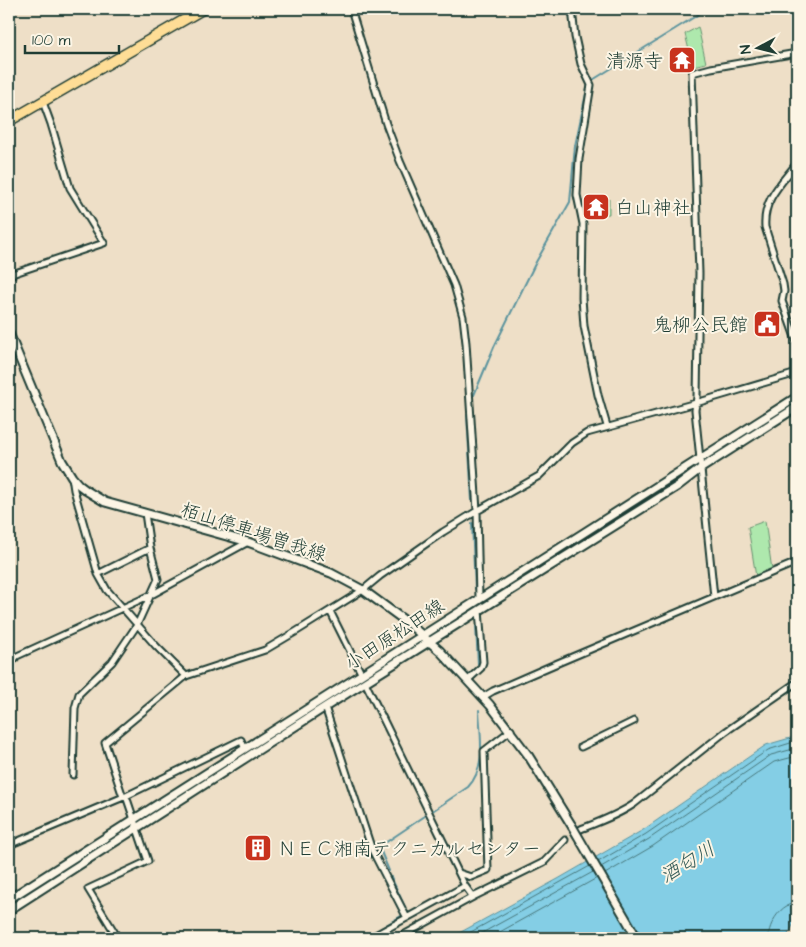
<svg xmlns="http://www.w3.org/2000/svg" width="806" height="947" viewBox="0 0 806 947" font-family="'Architects Daughter','Klee One',sans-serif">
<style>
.green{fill:#aee8ad;stroke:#669270}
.water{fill:#84cee5;stroke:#5c949e}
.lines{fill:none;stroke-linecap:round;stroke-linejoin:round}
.shore{stroke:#47777b;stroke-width:1}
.stream{stroke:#5c949e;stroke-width:2}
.street-tunnel{stroke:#c5bfaa;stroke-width:5;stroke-dasharray:5 2.5;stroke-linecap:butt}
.street-casing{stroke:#1f3d34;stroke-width:9}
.secondary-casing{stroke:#1f3d34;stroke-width:11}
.highway-casing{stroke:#1f3d34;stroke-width:12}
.street{stroke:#fcf5e5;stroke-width:5}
.secondary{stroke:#fcf5e5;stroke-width:7}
.highway{stroke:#fedd96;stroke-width:9}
.secondary-bridge-casing{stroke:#1f3d34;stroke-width:11;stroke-linecap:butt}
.secondary-bridge{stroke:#fcf5e5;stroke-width:7}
.labels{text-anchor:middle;stroke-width:4;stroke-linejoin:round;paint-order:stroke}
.poi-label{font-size:19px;fill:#1f3d34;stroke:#fcf5e5;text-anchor:end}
.street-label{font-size:19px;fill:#1f3d34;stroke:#fcf5e5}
.water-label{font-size:20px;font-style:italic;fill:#335a57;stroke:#fcf5e5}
</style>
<rect width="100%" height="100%" fill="#eedfc7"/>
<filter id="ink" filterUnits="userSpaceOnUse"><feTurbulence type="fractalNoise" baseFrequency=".02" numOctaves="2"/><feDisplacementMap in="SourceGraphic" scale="10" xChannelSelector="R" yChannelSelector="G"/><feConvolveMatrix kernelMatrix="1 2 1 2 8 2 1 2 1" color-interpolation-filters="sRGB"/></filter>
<g filter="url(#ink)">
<path class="green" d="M698 27 706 63 693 66 685 34Z
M593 199H609V214L586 216V211L594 210Z
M765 521 772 570 756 577 748 527Z"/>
<path class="water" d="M797 736V918L786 938H450L558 879 643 830 766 745Z"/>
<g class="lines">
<path class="shore" d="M598 862 646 834 768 750 797 741
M601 867 649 839 771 755 797 748
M605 874 653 846 774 762 797 756
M460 938 590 866
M473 938 593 872
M489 938 597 878
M768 938C769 923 781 903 797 903"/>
<path class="stream" d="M591 81 696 16 705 9
M474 395 494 347 536 262 570 202 575 146 588 84
M467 415 472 501
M472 523 475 589
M476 626 478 664
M389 871 379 847 468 787C487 767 480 735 479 710
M391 877 405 907
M373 933 401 916"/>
<path class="street-tunnel" d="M565 840 579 830"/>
<g class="street-casing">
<path id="street" d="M351 9 386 124 400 161 454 285 463 317 466 343 477 511 479 599
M572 9 575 37 581 64 591 85 579 159 577 195 583 224 582 298 584 326 598 395 607 426
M797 163C781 184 763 199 765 227L783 284 784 291 782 301 797 343
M9 275 104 243 70 188 51 124 43 102
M72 477 74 490 98 574 107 590 156 646 186 676
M98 574 150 548
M714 597 695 410 697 397 699 273 692 73 711 68 797 53
M330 611 362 675
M9 666 17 656 153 594 248 542
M468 680 481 668 483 662 479 610
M365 682 465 886 473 897
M483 697 493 691 553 665 797 562
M325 707 372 850 407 918
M581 747 634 721
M73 775 75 708 79 694 112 662 137 625 158 579 150 548 145 513
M126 796 241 740 245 749
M123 797 105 743 186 676 265 650 297 631 363 590 380 576 443 532 477 511 539 476 572 443 587 433 696 403 797 373
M581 829C599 822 618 815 634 804L725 732 797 682
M9 845 126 796 148 861 88 889 118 938
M459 873 471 877 488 870 484 751 511 730
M370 938 465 886
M398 938 473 897 544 862 565 840"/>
</g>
<g class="secondary-casing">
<path id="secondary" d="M9 333 62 461 72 477 79 485 87 491 105 502 248 542 331 573 363 590 408 623 440 651 490 705 528 755 572 826
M9 899 797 397
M9 910 325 707 678 486 700 469 797 407"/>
</g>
<g class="highway-casing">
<path id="highway" d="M9 121 203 9"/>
</g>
<use href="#street" class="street"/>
<use href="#secondary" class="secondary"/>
<use href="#highway" class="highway"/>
<g class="secondary-bridge-casing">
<path id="secondary-bridge" d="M572 826 637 938"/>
</g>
<use href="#secondary-bridge" class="secondary-bridge"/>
</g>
</g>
<defs>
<g id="temple-square" transform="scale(1.4375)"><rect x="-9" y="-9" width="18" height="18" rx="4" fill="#c8321e" stroke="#fcf5e5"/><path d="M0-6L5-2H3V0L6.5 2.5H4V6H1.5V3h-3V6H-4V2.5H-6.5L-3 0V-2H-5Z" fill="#fff"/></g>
<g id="civic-square" transform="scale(1.4375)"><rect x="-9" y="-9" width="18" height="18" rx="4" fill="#c8321e" stroke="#fcf5e5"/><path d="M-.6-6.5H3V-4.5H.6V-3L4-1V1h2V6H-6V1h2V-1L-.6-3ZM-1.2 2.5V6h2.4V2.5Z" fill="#fff"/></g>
<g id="building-square" transform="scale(1.4375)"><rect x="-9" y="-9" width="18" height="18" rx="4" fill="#c8321e" stroke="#fcf5e5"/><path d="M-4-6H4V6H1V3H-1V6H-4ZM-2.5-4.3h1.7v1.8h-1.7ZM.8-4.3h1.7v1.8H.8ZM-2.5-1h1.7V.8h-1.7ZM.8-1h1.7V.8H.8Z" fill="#fff"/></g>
</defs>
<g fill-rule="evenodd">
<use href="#temple-square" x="682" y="60"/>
<use href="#temple-square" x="596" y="207"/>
<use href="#civic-square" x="767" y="324"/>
<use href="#building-square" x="258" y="848"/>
</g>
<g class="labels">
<g class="poi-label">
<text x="663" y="67">清源寺</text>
<text x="615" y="214" text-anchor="start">白山神社</text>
<text x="748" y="331">鬼柳公民館</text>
<text x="277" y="855" text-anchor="start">ＮＥＣ湘南テクニカルセンター</text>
</g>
<g class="street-label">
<text transform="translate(254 531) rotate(18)" y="7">栢山停車場曽我線</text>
<text transform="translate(394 634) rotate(-33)" y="7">小田原松田線</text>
</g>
<g class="water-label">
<text transform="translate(687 862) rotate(-31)" y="7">酒匂川</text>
</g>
</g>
<rect width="806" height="947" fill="none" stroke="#fcf5e5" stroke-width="30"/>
<rect x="15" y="15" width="776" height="917" fill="none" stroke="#1f3d34" stroke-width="2" filter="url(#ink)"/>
<g transform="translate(758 48) rotate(263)" stroke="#fcf5e5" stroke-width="4" paint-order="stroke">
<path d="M0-4L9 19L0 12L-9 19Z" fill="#1f3d34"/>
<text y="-8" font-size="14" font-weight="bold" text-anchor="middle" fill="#1f3d34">N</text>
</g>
<path d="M25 45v8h94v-8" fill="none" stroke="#1f3d34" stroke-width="2.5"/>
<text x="32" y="45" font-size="15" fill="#1f3d34" stroke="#fcf5e5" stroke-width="4" paint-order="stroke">100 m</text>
</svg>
